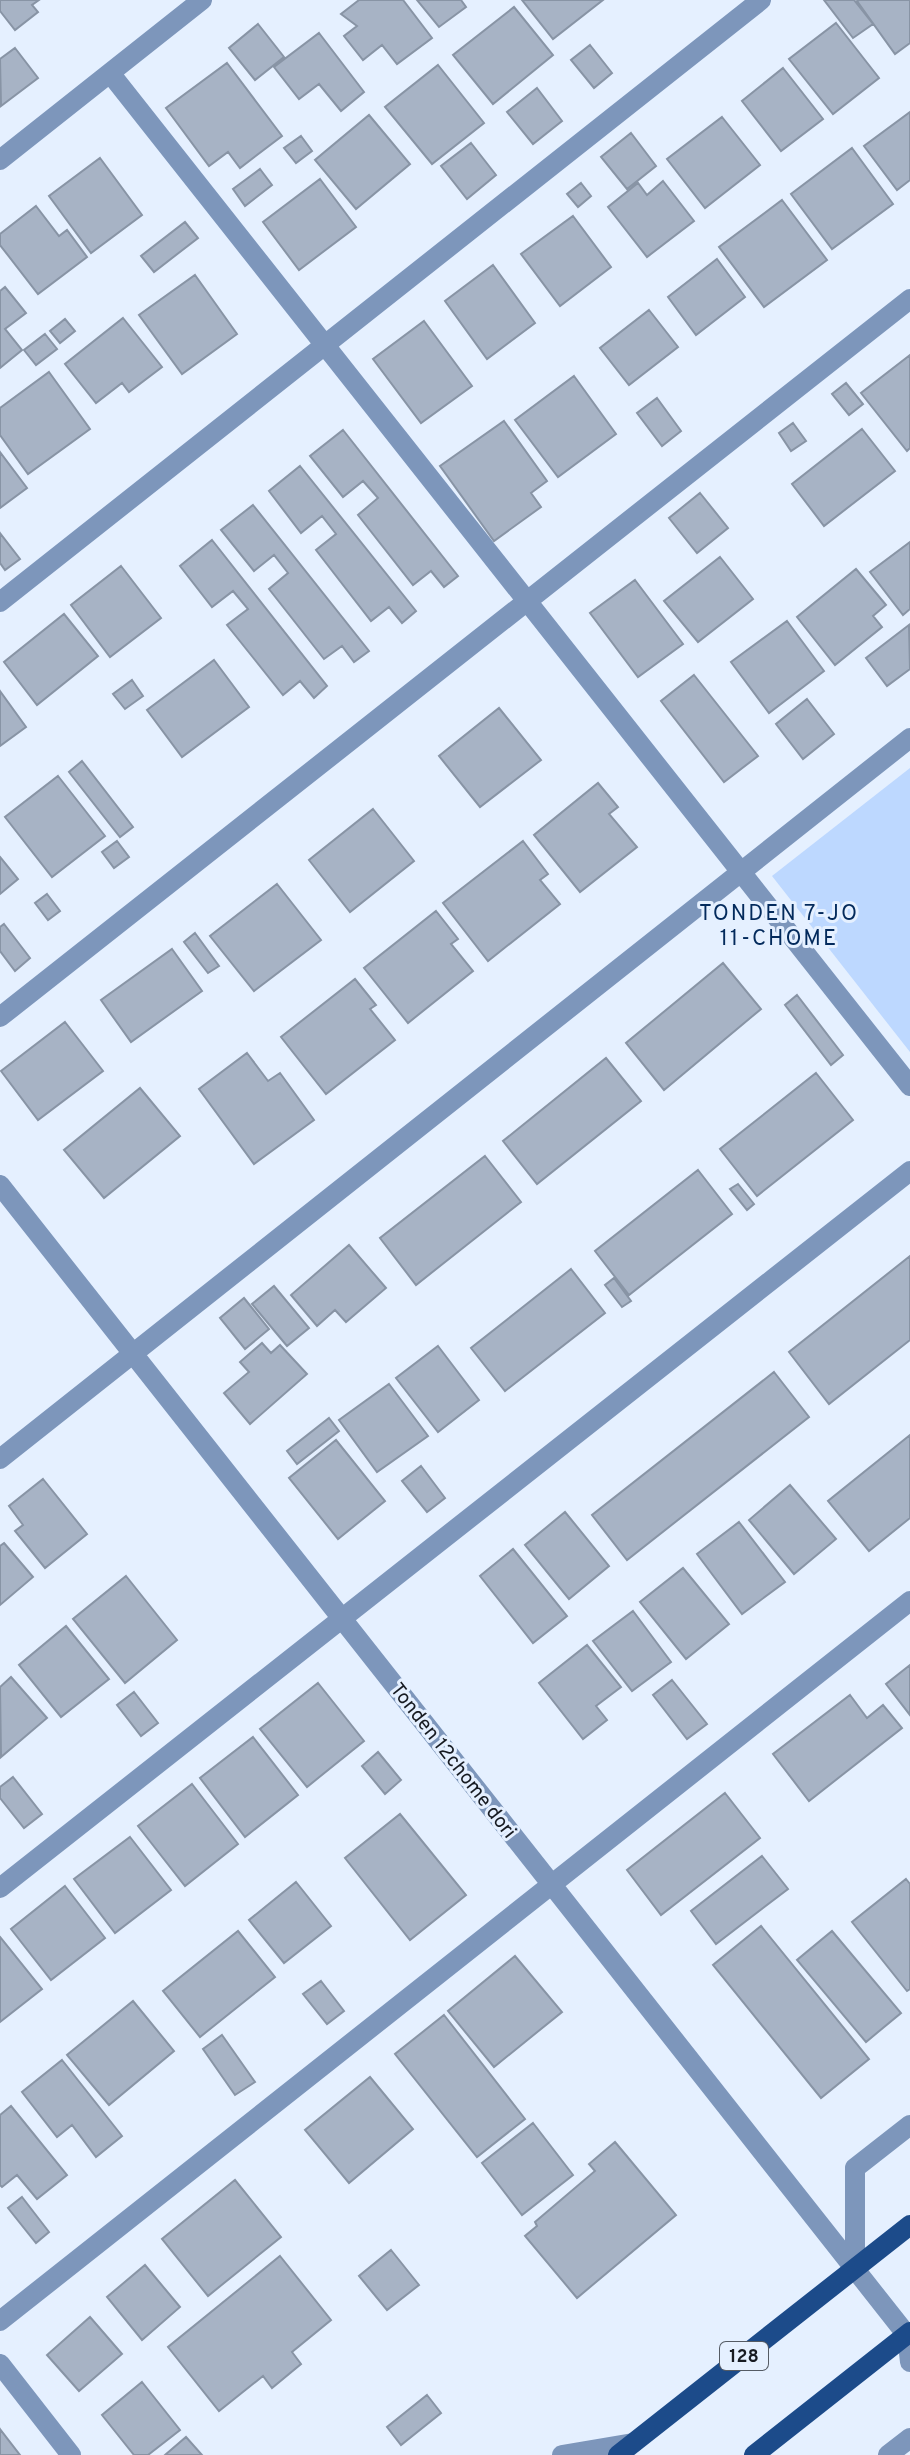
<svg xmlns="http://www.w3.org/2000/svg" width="910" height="2455" viewBox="0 0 910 2455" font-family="Overpass,sans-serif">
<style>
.green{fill:#bdd8ff}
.building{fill:#a7b3c5;stroke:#8894a5;stroke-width:2}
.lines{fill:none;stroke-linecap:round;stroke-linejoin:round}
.street{stroke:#7d96bb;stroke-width:20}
.primary{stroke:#1c4b8a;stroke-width:20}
.labels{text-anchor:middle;stroke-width:6;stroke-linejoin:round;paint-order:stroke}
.shield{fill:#e5f0ff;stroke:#555b64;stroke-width:2}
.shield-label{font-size:18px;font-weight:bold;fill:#171b22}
.street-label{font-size:20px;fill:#171b22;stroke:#e5f0ff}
.neighbourhood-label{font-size:22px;letter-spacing:2px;fill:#032a5c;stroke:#e5f0ff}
</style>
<rect width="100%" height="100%" fill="#e5f0ff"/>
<path class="green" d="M910 768V1052L772 876Z"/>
<path class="building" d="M0 0H39L32 5 38 12 15 30 0 11Z
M359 0H403L432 38 397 64 382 45 363 60 344 36 357 26 341 14Z
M417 0H461L466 7 439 27Z
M522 0H603L553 39Z
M824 0H854L873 24 853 38Z
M859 0H910V43L895 54 857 1Z
M514 7 553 55 493 104 453 55Z
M836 23 879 78 833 114 789 59Z
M258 24 284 57 255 80 229 48Z
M319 33 364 92 341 111 319 84 299 99 274 67Z
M590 45 612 73 594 88 571 60Z
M15 48 38 78 1 106 0 59Z
M227 63 282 136 240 168 228 152 209 166 166 108Z
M438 65 484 123 432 164 385 107Z
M783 68 823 119 781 151 742 101Z
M537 88 562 121 533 144 507 112Z
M910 112V180L897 190 864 146Z
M369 115 410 164 356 209 315 160Z
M722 117 760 165 705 208 667 159Z
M631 133 656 166 627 189 601 157Z
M301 136 312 151 296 163 284 148Z
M471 143 496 175 467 199 441 166Z
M852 148 893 204 832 249 791 194Z
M100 158 142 215 91 253 49 196Z
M260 169 272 185 245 206 233 189Z
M320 179 356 227 299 270 263 222Z
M663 181 694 221 647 257 608 207 638 183 647 195Z
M581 183 591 196 578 207 567 194Z
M782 200 827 260 764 307 719 247Z
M36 206 59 236 67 230 87 257 38 294 0 245V234Z
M573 216 611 267 560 306 521 254Z
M185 222 198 238 154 272 141 256Z
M717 259 745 297 696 335 668 297Z
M493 265 535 323 487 359 445 301Z
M195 275 237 334 182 374 139 315Z
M5 287 26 313 5 329 22 350 0 368V291Z
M649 310 678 347 629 385 600 348Z
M123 318 162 367 129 392 122 383 96 403 65 364Z
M65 319 75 331 60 343 50 331Z
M424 321 472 386 421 423 373 359Z
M45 334 57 349 36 365 24 350Z
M910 355V448L907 451 861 393Z
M49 372 90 429 28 474 0 435V408Z
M574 376 616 434 558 477 515 420Z
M846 383 863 404 849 415 832 394Z
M657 398 681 431 662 446 637 413Z
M504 421 547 481 531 493 541 507 494 541 440 466Z
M793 423 806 441 791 451 779 433Z
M862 429 895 471 824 526 792 484Z
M343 430 458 576 444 587 431 571 413 585 358 515 378 498 363 481 343 497 310 456Z
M0 452 27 488 0 508Z
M300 466 416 611 402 623 389 607 371 621 316 550 336 534 322 516 301 533 269 491Z
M700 493 728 528 697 553 669 518Z
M253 505 369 651 354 662 342 646 324 659 269 589 288 573 274 555 254 571 221 530Z
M0 533 20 559 5 570 0 563Z
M212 540 327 686 314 698 300 681 283 695 227 625 248 609 233 591 212 607 180 566Z
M910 542V609L903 615 870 572Z
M720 557 753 599 698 642 664 601Z
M121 566 161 618 110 657 71 605Z
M856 569 886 605 873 616 882 627 835 665 797 617Z
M635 580 683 644 638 677 590 613Z
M64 614 98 656 37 705 4 662Z
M787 621 824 671 769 713 731 662Z
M909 625 910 669 887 686 866 658Z
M214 660 249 707 182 757 147 710Z
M694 675 758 756 724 782 661 701Z
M132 680 143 696 125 709 113 694Z
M0 691 26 727 0 746Z
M807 699 834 734 803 759 776 724Z
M499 708 541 760 480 807 439 756Z
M82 761 133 827 120 837 69 772Z
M58 776 105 836 52 877 5 817Z
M598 783 618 807 609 814 637 847 580 892 534 835Z
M373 809 414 861 350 912 309 860Z
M117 841 129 857 114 868 102 852Z
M523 841 548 874 540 880 560 904 488 961 443 903Z
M0 857 18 879 0 894Z
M277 884 321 940 254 991 210 936Z
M47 894 60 911 48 920 35 903Z
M436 911 458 939 451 944 473 971 408 1023 364 968Z
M4 924 30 958 15 971 0 951V927Z
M195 933 219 966 208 973 184 942Z
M172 949 202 991 131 1042 101 1000Z
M723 963 761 1009 664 1090 626 1043Z
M355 979 376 1005 370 1009 395 1040 326 1094 281 1037Z
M797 995 843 1055 831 1065 785 1005Z
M65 1022 103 1071 38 1120 1 1071Z
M247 1053 268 1081 280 1073 314 1120 254 1164 199 1089Z
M606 1058 641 1101 537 1184 503 1141Z
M816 1073 853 1120 757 1196 720 1149Z
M140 1088 180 1136 104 1198 64 1150Z
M485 1156 521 1202 416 1285 380 1238Z
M698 1170 732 1214 629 1295 595 1251Z
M738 1184 754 1204 747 1210 730 1189Z
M349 1245 386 1288 346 1322 335 1310 317 1326 291 1295Z
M910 1256V1340L829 1404 789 1352Z
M571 1269 605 1313 505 1391 471 1348Z
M614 1278 631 1301 622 1307 605 1285Z
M274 1286 309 1328 287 1346 252 1304Z
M244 1298 269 1329 245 1349 220 1318Z
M262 1343 271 1353 280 1345 307 1374 250 1424 224 1393 249 1372 240 1362Z
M438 1346 479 1400 438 1432 396 1378Z
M774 1372 809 1417 627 1560 592 1515Z
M389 1384 428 1436 377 1472 339 1420Z
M329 1418 339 1431 297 1464 287 1451Z
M910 1435V1518L869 1551 828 1501Z
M336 1440 385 1501 338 1539 289 1478Z
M421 1466 445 1498 427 1512 402 1481Z
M43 1479 87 1534 45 1568 15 1531 23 1525 9 1506Z
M790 1485 836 1539 794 1574 749 1520Z
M565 1512 609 1566 569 1599 525 1545Z
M739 1522 785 1582 742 1614 697 1554Z
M4 1543 33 1577 0 1605V1546Z
M513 1549 567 1616 533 1643 480 1576Z
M683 1568 729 1624 686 1659 640 1602Z
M126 1576 177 1640 125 1683 73 1619Z
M633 1611 671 1662 632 1691 593 1641Z
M66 1626 109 1679 61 1717 19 1665Z
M587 1645 621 1687 596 1706 607 1720 583 1739 539 1683Z
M910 1665V1715L886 1684Z
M11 1677 47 1718 1 1757 0 1687Z
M672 1680 707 1724 687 1739 653 1695Z
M318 1683 364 1741 307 1787 260 1729Z
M134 1692 158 1723 141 1736 117 1705Z
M850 1695 867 1718 883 1705 902 1728 809 1801 773 1754Z
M253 1737 298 1795 245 1837 200 1778Z
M378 1752 401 1780 385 1794 362 1766Z
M13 1777 42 1814 24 1828 0 1798V1787Z
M192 1784 238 1844 185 1886 138 1826Z
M725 1793 760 1838 661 1915 627 1870Z
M400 1814 466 1895 410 1940 345 1858Z
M130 1837 171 1890 115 1933 74 1879Z
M762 1856 788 1889 716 1944 691 1911Z
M906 1879 910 1884V1989L907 1991 852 1922Z
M296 1882 331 1926 284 1963 249 1920Z
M65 1886 105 1938 51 1980 11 1929Z
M761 1926 869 2059 821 2098 713 1965Z
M238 1931 275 1977 200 2037 163 1991Z
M832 1931 901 2013 866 2042 797 1960Z
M0 1937 42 1989 0 2022Z
M515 1956 562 2012 494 2067 448 2011Z
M321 1981 344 2011 327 2024 303 1994Z
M133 2001 174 2051 109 2105 67 2055Z
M444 2015 525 2119 477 2157 395 2054Z
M222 2035 255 2082 235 2095 203 2049Z
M62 2060 122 2136 96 2157 72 2125 57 2137 22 2092Z
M370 2077 413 2129 349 2183 305 2130Z
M11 2106 67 2175 37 2199 17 2175 2 2187 0 2185V2115Z
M533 2123 573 2175 522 2215 482 2163Z
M615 2142 676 2215 577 2298 525 2236 537 2226 535 2222 595 2171 589 2164Z
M235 2180 281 2237 208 2296 162 2239Z
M22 2197 49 2232 36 2243 8 2208Z
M391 2250 419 2285 387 2310 359 2276Z
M280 2256 331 2320 292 2352 301 2364 272 2388 263 2376 219 2411 168 2347Z
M145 2265 180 2307 142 2340 107 2297Z
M90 2317 122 2354 79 2391 47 2355Z
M142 2382 180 2430 148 2455H134L102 2415Z
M427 2395 441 2413 401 2445 387 2427Z
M0 2429 20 2455H0Z
M186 2437 202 2455H165Z"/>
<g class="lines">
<path class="street" d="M110 73 910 1086
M0 160 202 0
M0 602 761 0
M0 1017 910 299
M0 1185 910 2339
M0 1459 910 738
M0 1888 910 1171
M855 2269V2168L910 2125
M0 2321 910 1601
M907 2335 910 2362
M0 2364 71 2455
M562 2455 633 2443
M888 2455 910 2438"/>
<path class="primary" d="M618 2455 910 2225
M754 2455 910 2332"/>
</g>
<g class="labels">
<rect class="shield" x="720" y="2342" width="48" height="28" rx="6"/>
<g class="shield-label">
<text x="744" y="2362">128</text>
</g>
<g class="street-label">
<text transform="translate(454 1760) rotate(52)" y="7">Tonden 12chome dori</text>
</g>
<g class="neighbourhood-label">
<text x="779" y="920">TONDEN 7-JO<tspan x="779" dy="25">11-CHOME</tspan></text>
</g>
</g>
</svg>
